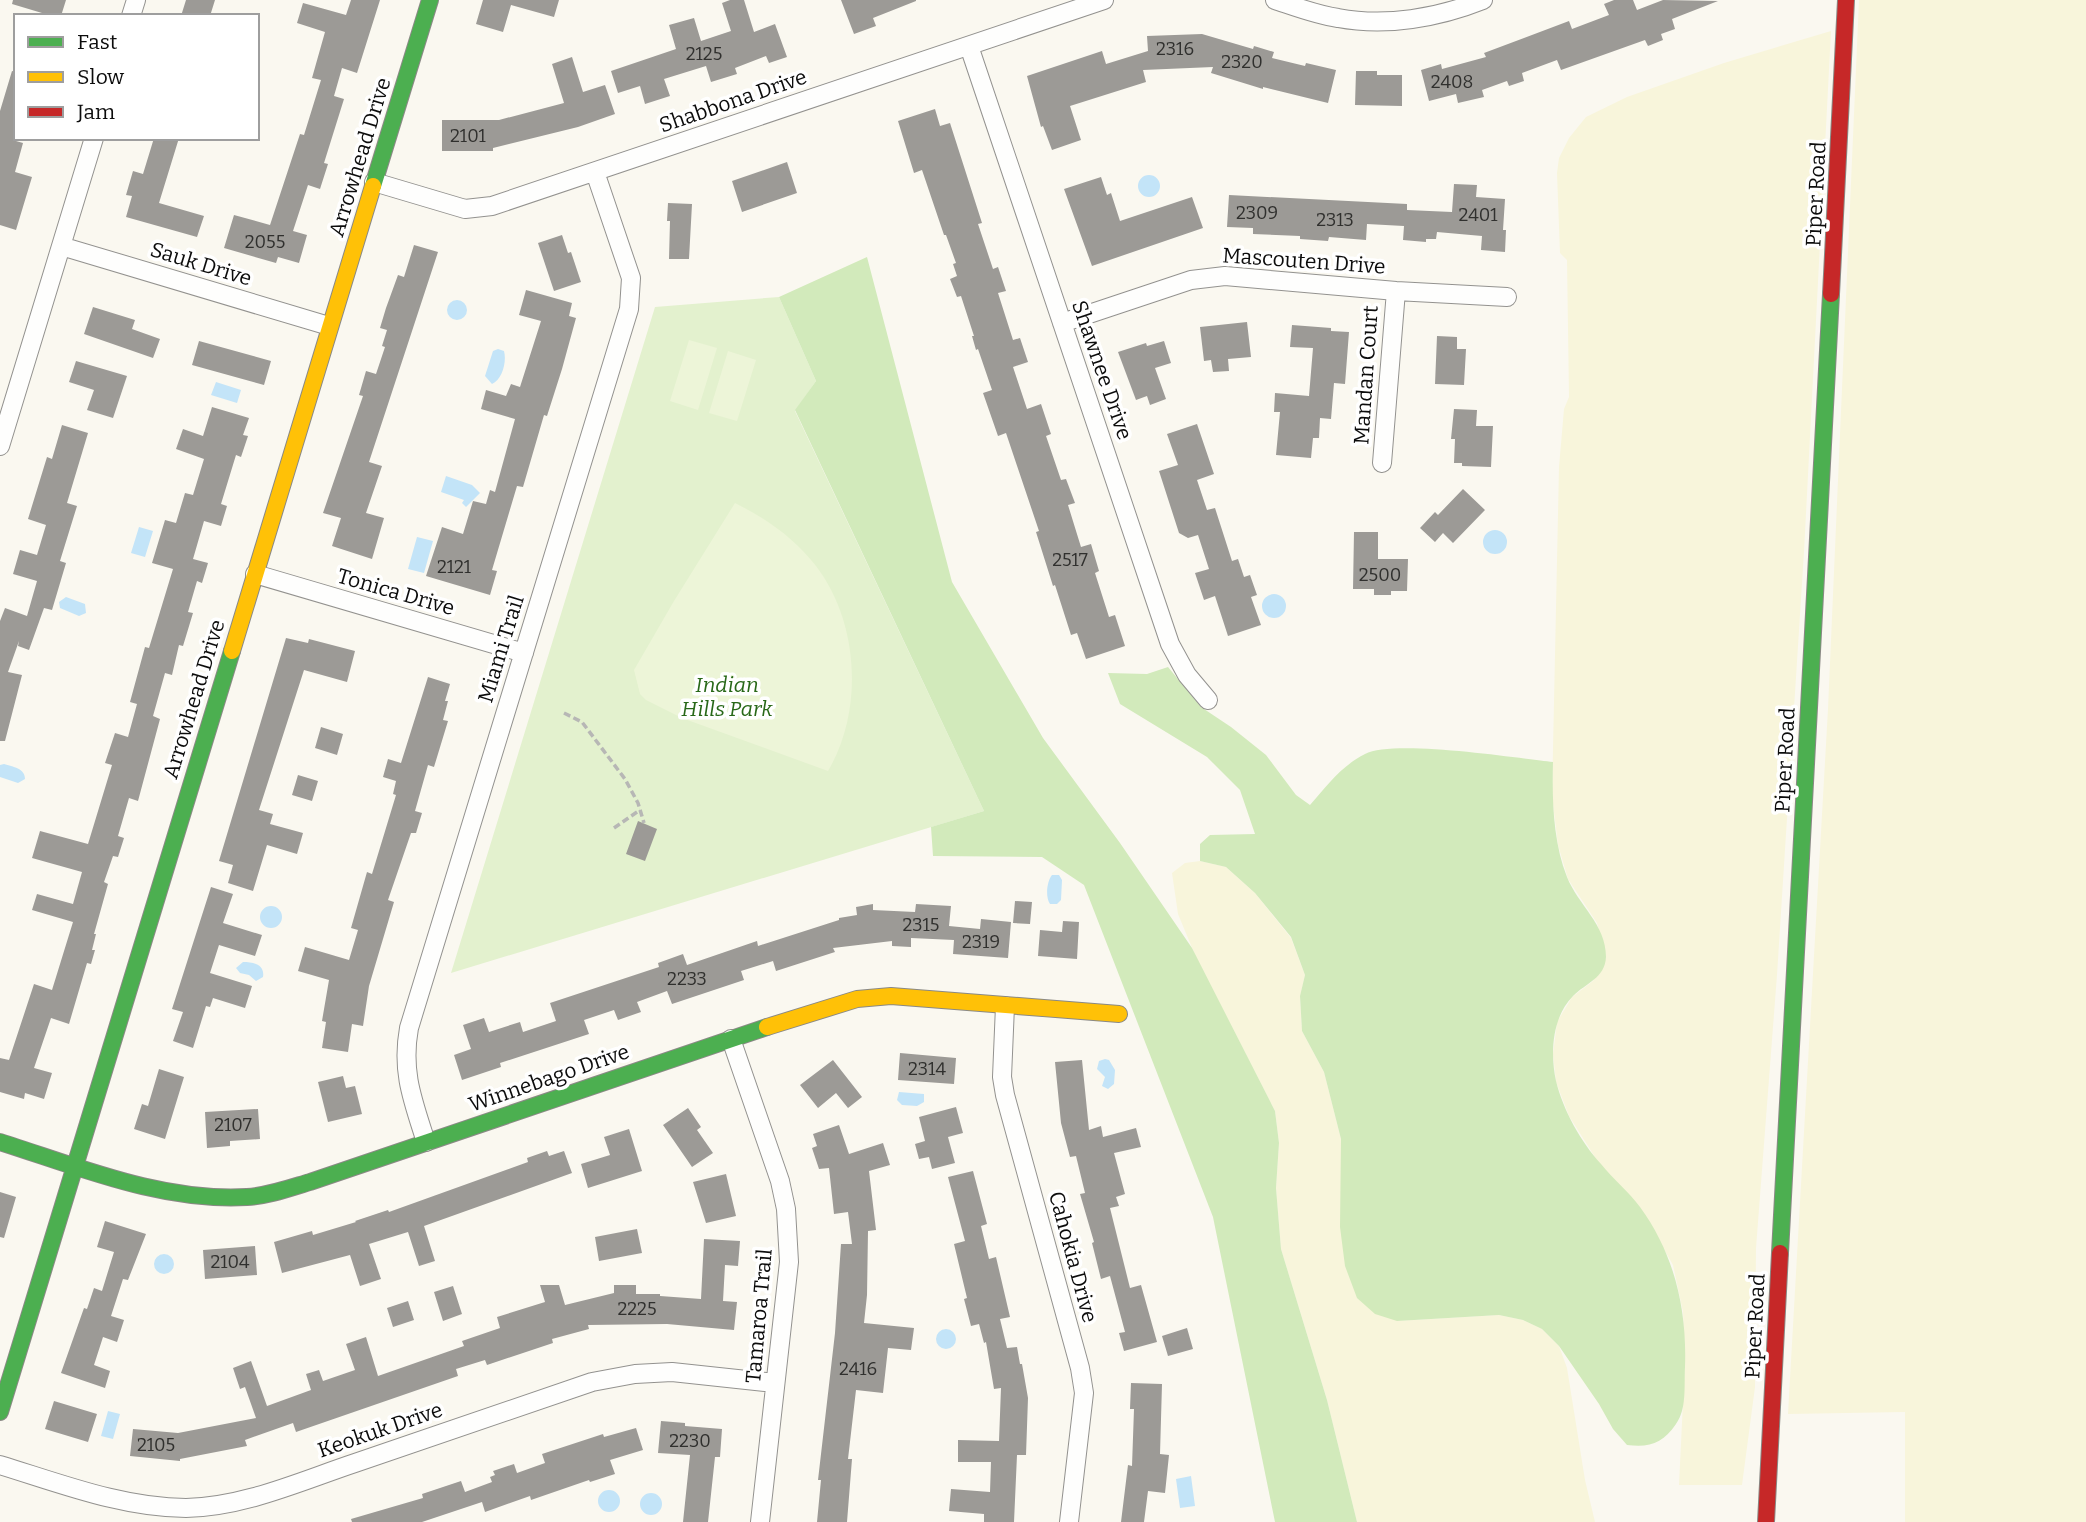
<svg xmlns="http://www.w3.org/2000/svg" width="2086" height="1522" viewBox="0 0 2086 1522" font-family="Bitter,serif">
<style>
.farmland{fill:#f8f5db}
.green{fill:#e3f1ce}
.forest{fill:#d2eabb}
.pitch{fill:#edf5d8}
.water{fill:#c3e4f8}
.building{fill:#9c9a96}
.lines{fill:none;stroke-linecap:round;stroke-linejoin:round}
.street-casing{stroke:#93928f;stroke-width:20}
.fast-casing{stroke:#8a8985;stroke-width:18}
.slow-casing{stroke:#8a8985;stroke-width:18}
.jam-casing{stroke:#8a8985;stroke-width:18}
.path{stroke:#b7b7b5;stroke-width:3.5;stroke-dasharray:7 3.5;stroke-linecap:butt}
.street{stroke:#fefefd;stroke-width:18}
.fast{stroke:#4caf50;stroke-width:16}
.slow{stroke:#ffc107;stroke-width:16}
.jam{stroke:#c62828;stroke-width:16}
.labels{text-anchor:middle;stroke-width:7;stroke-linejoin:round;paint-order:stroke}
.number-label{font-size:18px;fill:#30302e}
.street-label{font-size:21px;fill:#0c0c0c;stroke:#fff}
.park-label{font-size:21px;font-style:italic;fill:#286818;stroke:#fff}
</style>
<rect width="100%" height="100%" fill="#faf8f0"/>
<path class="farmland" d="M1859 0H2086V1522H1905V1412L1788 1414 1828 709Z
M1831 31 1804 552 1777 975 1756 1248 1755 1387 1742 1485H1679L1685 1360 1683 1312 1673 1265 1640 1208 1598 1162 1569 1116 1556 1082 1553 1054 1557 1022 1572 997 1593 981 1606 958 1597 923 1568 879 1558 845 1552 796 1559 467 1564 409 1569 397 1567 260 1560 253 1557 173 1559 158 1569 138 1586 117 1627 97 1724 63Z
M1200 861 1226 867 1255 893 1291 938 1305 975 1300 997 1302 1031 1324 1072 1341 1139V1174L1397 1321 1499 1315 1523 1320 1542 1329 1559 1346 1567 1368 1585 1480 1595 1522H1357L1327 1400 1281 1249 1276 1188 1279 1143 1275 1111 1195 955 1178 914 1172 873 1185 863Z"/>
<path class="green" d="M779 297 816 381 795 411 984 811 451 973 655 307Z"/>
<path class="forest" d="M867 257 952 582 1043 738 1120 843 1192 948 1275 1111 1279 1143 1276 1188 1281 1249 1327 1400 1357 1522H1275L1213 1217 1084 885 1042 857 933 856 931 827 984 811 795 410 816 381 779 297Z
M1168 667 1201 707 1231 727 1266 755 1296 795 1310 805C1327 786 1341 766 1365 754 1394 739 1515 758 1553 762 1552 800 1553 841 1567 877 1578 905 1606 924 1606 957 1605 978 1586 983 1573 996 1552 1017 1550 1053 1556 1081 1563 1110 1581 1142 1601 1164 1613 1179 1629 1192 1640 1207 1675 1255 1687 1310 1685 1367 1684 1386 1687 1409 1676 1424 1663 1443 1650 1448 1627 1445L1613 1429 1599 1404 1559 1346 1542 1329 1523 1320 1499 1315 1397 1321 1375 1314 1357 1298 1345 1266 1340 1227 1341 1139 1324 1072 1302 1031 1300 996 1305 975 1291 937 1255 893 1226 867 1200 861V844L1210 835 1255 834 1240 790 1207 757 1120 704 1108 673 1147 674Z"/>
<path class="pitch" d="M689 340 717 348 698 410 670 401Z
M728 351 756 360 737 421 709 413Z
M735 503C767 519 794 538 816 566 859 622 864 710 828 771L682 718 646 700 640 694 634 670 674 601Z"/>
<path class="water" d="M1138 186a11 11 0 1 1 22 0a11 11 0 1 1-22 0Z
M447 310a10 10 0 1 1 20 0a10 10 0 1 1-20 0Z
M498 349 504 351C507 362 502 380 492 384L485 376 493 351Z
M216 382 241 390 237 403 211 395Z
M446 476 472 485 480 493 466 507 462 503 464 500 441 492Z
M139 527 153 531 145 557 131 553Z
M1483 542a12 12 0 1 1 24 0a12 12 0 1 1-24 0Z
M417 537 433 541 424 573 408 569Z
M1262 606a12 12 0 1 1 24 0a12 12 0 1 1-24 0Z
M66 597 85 604 86 613 79 616 60 608 59 602Z
M4 764C13 767 25 768 25 779L18 783 0 777V765Z
M1052 875H1059L1062 880 1061 900 1057 904H1050C1045 897 1047 881 1052 875Z
M260 917a11 11 0 1 1 22 0a11 11 0 1 1-22 0Z
M243 962C254 962 265 965 263 977L256 981 249 975 240 973 236 968Z
M1105 1059 1109 1060 1115 1070 1114 1084 1108 1089 1102 1086 1105 1077 1097 1069 1099 1061Z
M899 1092 924 1094V1102L917 1106 902 1105 897 1100Z
M154 1264a10 10 0 1 1 20 0a10 10 0 1 1-20 0Z
M936 1339a10 10 0 1 1 20 0a10 10 0 1 1-20 0Z
M108 1411 120 1414 113 1439 101 1436Z
M1191 1476 1195 1506 1180 1508 1176 1479Z
M598 1501a11 11 0 1 1 22 0a11 11 0 1 1-22 0Z
M640 1504a11 11 0 1 1 22 0a11 11 0 1 1-22 0Z"/>
<path class="building" d="M13 0H66L61 16H52L12 4Z
M186 0H215L210 16H181Z
M351 0H380L357 73 342 68 334 96 344 99 324 163 328 164 320 189 308 185 293 231 307 235 299 263 278 257 276 263 224 248 234 215 270 225 300 134 304 135 321 80 312 78 325 32 297 23 303 3 346 15Z
M483 0H559L554 17 511 5 503 32 476 24Z
M730 0H744L754 32 775 24 787 57 769 63 766 56 735 68 737 74 711 82 706 66 664 79 670 96 645 104 640 86 618 93 611 71 676 49 669 25 694 18 701 41 731 31 722 3Z
M841 0H916V1L873 18 876 26 854 34Z
M1614 0H1633L1637 10 1663 0 1718 1 1672 19 1675 29 1661 34 1663 40 1648 46 1645 40 1561 70 1557 60 1522 73 1524 81 1509 86 1507 81 1482 90 1484 97 1458 103 1456 94 1429 101 1421 70 1441 64 1442 69 1486 57 1484 53 1569 21 1572 29 1609 15 1604 4Z
M1202 34 1253 49 1254 46 1274 52 1272 58 1305 66 1306 63 1336 70 1328 103 1263 87V89L1211 73 1213 67 1143 70 1146 82 1070 106 1081 140 1052 150 1043 126 1041 127 1027 76 1102 51 1106 64 1148 51 1147 36Z
M572 57 583 92 605 85 615 114 578 127 493 148V151H442V120H499L564 103 552 64Z
M12 71 16 72V141L23 143 15 172 32 177 16 230 0 225V111Z
M1356 71H1377V75H1402V106L1355 105Z
M935 109 940 126 950 123 982 223 978 224 993 269 998 267 1006 291 998 293 1013 340 1020 338 1028 362 1013 367 1027 409 1041 404 1051 434 1046 436 1061 480 1066 479 1075 503 1068 505 1081 547 1091 544 1099 571 1095 573 1109 617 1115 615 1125 646 1086 659 1077 633 1071 635 1055 585 1053 586 1036 532 1039 531 1006 433 998 436 983 393 992 390 978 349 976 350 972 336H974L961 296 957 297 950 279 957 276 953 264 956 263 946 235H944L922 170 914 173 898 121Z
M154 138H179L159 203 204 216 197 237 126 217 132 196 126 195 133 171 143 174Z
M787 162 797 193 742 212 732 181Z
M1101 177 1107 195 1111 193 1120 221 1192 197 1203 228 1092 266 1064 189Z
M1454 184 1477 185 1476 197 1505 199 1503 230H1506L1505 252 1481 250 1482 236 1437 232 1436 239H1426V242L1403 240 1404 226 1367 224 1366 240 1329 237 1328 241 1300 239V236L1253 234V228L1227 227 1229 195 1407 204V210L1452 212Z
M668 203 692 204 689 259H669L670 221H667Z
M562 235 568 253 571 252 581 282 554 291 538 243Z
M414 245 438 252 369 462 382 466 366 513 384 518 372 559 332 546 341 518 323 513 363 396 359 395 366 371 376 374 385 347 382 346 387 330 380 328 386 308 398 275 404 277Z
M526 290 572 303 569 316 576 318 562 369 547 416 544 415 523 487 517 486 492 570 497 571 490 595 426 576 442 527 463 534 473 501 486 504 490 490 495 492 515 419 481 409 486 390 506 396 511 384 520 387 541 321 519 315Z
M93 307 135 320 132 329 160 339 153 358 84 334Z
M1247 322 1251 357 1228 359 1229 371 1213 372 1211 360 1204 361 1200 327Z
M1292 325 1331 328V331L1349 332 1345 384 1334 383 1331 419 1320 418 1319 438H1313L1311 458 1276 455 1280 412H1274L1275 393 1309 396 1313 348 1290 347Z
M1437 336 1457 337V349H1466L1464 385 1435 384Z
M199 341 271 361 264 385 192 365Z
M1164 341 1171 363 1155 368 1166 399 1150 405 1147 396 1136 400 1118 352 1146 343 1147 346Z
M76 361 127 376 113 418 87 410 94 390 69 382Z
M212 407 249 418 243 435 248 436 241 457 236 455 221 504 227 506 221 526 204 521 193 559 208 563 202 583 197 581 188 612 193 613 183 646 179 645 172 675 165 673 153 716 160 719 138 801 129 798 118 836 124 838 118 857 113 856 104 882 108 884 94 934H96L92 950H95L91 964 87 963 69 1024 51 1018 34 1068 52 1073 44 1099 25 1093 24 1099 0 1092V1058L9 1060 34 984 52 990 73 922 32 910 37 894 73 904 82 872 32 858 40 831 88 844 112 765 105 763 115 733 128 737 137 704 130 702 145 647 149 648 173 569 152 563 165 520 176 523 185 493 193 495 204 459 176 449 183 429 203 436Z
M1454 409 1477 410 1476 426H1493L1491 467 1462 466V463H1454L1455 439H1451Z
M1197 424 1214 474 1197 480 1207 510 1215 508 1232 561 1238 559 1244 577 1250 575 1257 595 1251 597 1261 625 1228 636 1215 596 1204 600 1195 573 1209 569 1198 535 1188 538 1179 533 1159 471 1178 465 1167 434Z
M62 425 88 433 67 503 77 506 60 561 66 563 52 610 44 608 29 650 18 646 19 641 8 672 22 675 5 741H0V621L5 608 27 616 37 581 13 574 20 550 37 555 46 525 28 519 47 457 52 459Z
M1463 489 1485 510 1453 543 1443 533 1435 542 1420 528 1435 512 1438 515Z
M1354 532H1378V559H1408L1407 591H1391V595H1374V589H1353Z
M286 638 308 643 309 639 355 651 347 682 304 670 259 810 273 814 270 824 303 833 297 854 267 845 253 891 228 883 233 865 219 861Z
M428 677 450 684 445 701H448L443 720 448 721 434 767 428 765 415 811 422 813 416 833H411L388 900 394 902 369 986 363 1026 352 1024 348 1052 322 1048 326 1022 322 1021 329 980 298 971 305 947 349 960 358 930 351 928 367 872 372 874 396 795 393 794 396 781 383 777 388 759 401 763Z
M321 727 343 734 337 755 315 748Z
M298 775 318 781 312 801 292 795Z
M638 821 657 829 645 861 626 854Z
M211 887 233 894 223 923 262 935 255 956 219 945 210 973 252 986 245 1008 213 998 210 1007 206 1006 193 1048 173 1041 183 1012 172 1009Z
M1015 901 1032 902 1030 924 1013 923Z
M873 904V910L915 912 916 904 951 906 949 926 980 929 981 919 1011 922 1008 958 953 954 954 940 911 938V947L892 946V941L833 948 835 952 776 971 773 961 741 971 744 980 672 1004 667 991 637 1002 641 1012 618 1020 614 1010 584 1020 589 1034 500 1063 501 1067 462 1080 454 1055 471 1049 463 1025 484 1018 489 1032 520 1022 523 1032 556 1021 550 1003 659 967 658 963 683 954 687 965 757 941 758 946 839 920V918L857 915 856 907Z
M1063 921 1079 922 1077 959 1038 956 1040 930 1062 932Z
M900 1053 956 1058 954 1084 898 1080Z
M833 1060 862 1097 848 1108 836 1093 818 1108 800 1085Z
M1082 1060 1089 1130 1101 1126 1103 1137 1136 1128 1141 1147 1114 1153 1125 1194 1116 1197 1119 1206 1110 1208 1130 1288 1141 1285 1157 1342 1124 1351 1119 1333 1125 1332 1110 1276 1101 1279 1092 1243 1094 1242 1080 1194 1085 1193 1076 1156 1070 1157 1061 1123 1055 1062Z
M159 1069 184 1077 165 1139 134 1129 142 1104 148 1106Z
M343 1076 346 1088 355 1086 362 1114 328 1122 318 1082Z
M956 1107 963 1133 948 1137 955 1163 932 1169 929 1157 919 1159 915 1144 925 1141 919 1117Z
M688 1108 701 1127 697 1130 713 1153 692 1167 663 1125Z
M258 1109 260 1139 230 1141V1146L207 1148 205 1112Z
M839 1125 849 1154 883 1143 890 1165 869 1171 876 1230 868 1231 867 1295 864 1323 914 1328 911 1350 888 1348 883 1393 856 1390 848 1459H852L847 1522H817L821 1480H818L835 1333 841 1244H852L848 1212 834 1214 829 1168 819 1169 812 1148 817 1146 813 1134Z
M629 1129 642 1171 588 1188 581 1164 610 1155 604 1137Z
M547 1151 549 1156 564 1151 572 1173 424 1226 435 1261 419 1266 408 1232 369 1244 381 1279 360 1286 350 1255 282 1273 274 1242 312 1231 313 1235 356 1222 355 1221 388 1210 389 1212 528 1162 527 1158Z
M973 1171 987 1224 981 1226 989 1259 996 1257 1010 1317 1000 1319 1007 1348 1017 1347 1020 1364H1022L1028 1398 1026 1455H1017L1014 1522H984V1514L949 1511 951 1489 990 1492 991 1462H958V1440L999 1441 1001 1388 994 1389 986 1342 984 1343 979 1324 971 1326 964 1299 967 1298 954 1244 965 1241 948 1177Z
M726 1174 736 1216 706 1223 693 1182Z
M0 1192 16 1197 4 1238 0 1237Z
M105 1221 146 1234 128 1280 123 1279 111 1316 124 1320 117 1342 103 1337 94 1365 110 1371 105 1388 61 1373 84 1308 87 1309 94 1288 102 1291 114 1252 97 1247Z
M637 1229 642 1253 599 1261 595 1237Z
M704 1239 740 1241 738 1266 725 1265 723 1301 737 1302 734 1330 667 1324 588 1325 589 1329 552 1339 553 1343 487 1365 485 1360 456 1369 458 1376 296 1432 293 1423 245 1440 247 1446 180 1459V1461L130 1456 133 1429 178 1433 256 1418 245 1387 240 1389 233 1368 251 1361 267 1406 311 1390 306 1374 319 1370 323 1381 355 1370 346 1344 366 1337 378 1376 464 1346 462 1341 500 1328 497 1317 545 1302 540 1285H559L565 1305 614 1293V1285H636V1294H660V1296L701 1299Z
M255 1246 257 1275 205 1279 203 1250Z
M453 1286 462 1314 443 1321 434 1292Z
M408 1301 414 1320 393 1327 387 1308Z
M1187 1328 1193 1349 1168 1356 1162 1336Z
M1131 1383 1162 1384 1160 1454 1169 1455 1165 1493 1148 1491 1144 1522H1121L1128 1465 1132 1466 1134 1409H1130Z
M54 1401 97 1414 88 1442 45 1429Z
M661 1421 685 1423V1426L722 1429 720 1457H715L708 1522H683L690 1455 658 1453Z
M636 1428 643 1450 610 1460 615 1474 590 1482 589 1480 531 1500 530 1496 485 1512 482 1502 422 1522H352L351 1519 423 1498 422 1494 461 1481 465 1492 492 1482 490 1477 495 1475 493 1471 514 1464 517 1473 545 1463 542 1454 603 1434 604 1437Z"/>
<g class="lines">
<g class="street-casing">
<path id="street" d="M1275 0C1296 7 1317 15 1338 18 1386 27 1438 18 1483 0
M131 16 136 0
M969 46 1170 644 1187 675 1208 700
M374 182 465 209 492 206 1104 0
M61 246 329 326
M1062 323 1191 280 1225 276 1396 291 1507 297
M0 446 94 138
M1382 463 1396 291
M255 574 524 653
M1005 1006 1002 1077 1005 1095 1080 1368 1084 1393 1069 1522
M731 1039 780 1181 786 1209 789 1262 760 1522
M426 1142C413 1101 401 1072 409 1028L629 309 631 278 595 172
M0 1465C59 1483 123 1508 186 1508 244 1507 301 1481 355 1463 434 1436 513 1409 592 1382L635 1374 672 1372 775 1383"/>
</g>
<g class="fast-casing">
<path id="fast" d="M373 186 430 0
M0 1142C79 1167 162 1202 247 1197 268 1196 290 1188 310 1182L767 1027
M1780 1253 1831 294
M0 1412 232 651"/>
</g>
<g class="slow-casing">
<path id="slow" d="M232 651 373 186
M767 1027 857 999 891 996 1119 1014"/>
</g>
<g class="jam-casing">
<path id="jam" d="M1831 294 1846 0
M1766 1522 1780 1253"/>
</g>
<path class="path" d="M564 713 582 722 625 779 638 803 644 823
M614 828 640 810"/>
<use href="#street" class="street"/>
<use href="#fast" class="fast"/>
<use href="#slow" class="slow"/>
<use href="#jam" class="jam"/>
</g>
<g class="labels">
<g class="number-label">
<text x="1175" y="55">2316</text>
<text x="704" y="60">2125</text>
<text x="1242" y="68">2320</text>
<text x="1452" y="88">2408</text>
<text x="468" y="142">2101</text>
<text x="1257" y="219">2309</text>
<text x="1478" y="221">2401</text>
<text x="1335" y="226">2313</text>
<text x="265" y="248">2055</text>
<text x="1070" y="566">2517</text>
<text x="454" y="573">2121</text>
<text x="1380" y="581">2500</text>
<text x="921" y="931">2315</text>
<text x="981" y="948">2319</text>
<text x="687" y="985">2233</text>
<text x="927" y="1075">2314</text>
<text x="233" y="1131">2107</text>
<text x="230" y="1268">2104</text>
<text x="637" y="1315">2225</text>
<text x="858" y="1375">2416</text>
<text x="690" y="1447">2230</text>
<text x="156" y="1451">2105</text>
</g>
<g class="street-label">
<text transform="translate(733 101) rotate(-19)" y="7">Shabbona Drive</text>
<text transform="translate(360 157) rotate(-73)" y="7">Arrowhead Drive</text>
<text transform="translate(1816 194) rotate(-87)" y="7">Piper Road</text>
<text transform="translate(1304 261) rotate(4)" y="7">Mascouten Drive</text>
<text transform="translate(201 264) rotate(17)" y="7">Sauk Drive</text>
<text transform="translate(1102 370) rotate(71)" y="7">Shawnee Drive</text>
<text transform="translate(1366 375) rotate(-86)" y="7">Mandan Court</text>
<text transform="translate(396 592) rotate(16)" y="7">Tonica Drive</text>
<text transform="translate(501 649) rotate(-73)" y="7">Miami Trail</text>
<text transform="translate(194 699) rotate(-73)" y="7">Arrowhead Drive</text>
<text transform="translate(1785 760) rotate(-87)" y="7">Piper Road</text>
<text transform="translate(549 1078) rotate(-19)" y="7">Winnebago Drive</text>
<text transform="translate(1073 1257) rotate(75)" y="7">Cahokia Drive</text>
<text transform="translate(759 1316) rotate(-85)" y="7">Tamaroa Trail</text>
<text transform="translate(1755 1326) rotate(-87)" y="7">Piper Road</text>
<text transform="translate(380 1430) rotate(-19)" y="7">Keokuk Drive</text>
</g>
<g class="park-label">
<text x="727" y="692">Indian<tspan x="727" dy="24">Hills Park</tspan></text>
</g>
</g>
<rect x="14" y="14" width="245" height="126" fill="#ffffff" stroke="#9e9e9e" stroke-width="2"/>
<rect x="28" y="37" width="35" height="10" fill="#4caf50" stroke="#9e9e9e" stroke-width="2"/>
<text x="77" y="49" font-size="21" fill="#0c0c0c">Fast</text>
<rect x="28" y="72" width="35" height="10" fill="#ffc107" stroke="#9e9e9e" stroke-width="2"/>
<text x="77" y="84" font-size="21" fill="#0c0c0c">Slow</text>
<rect x="28" y="107" width="35" height="10" fill="#c62828" stroke="#9e9e9e" stroke-width="2"/>
<text x="77" y="119" font-size="21" fill="#0c0c0c">Jam</text>
</svg>
